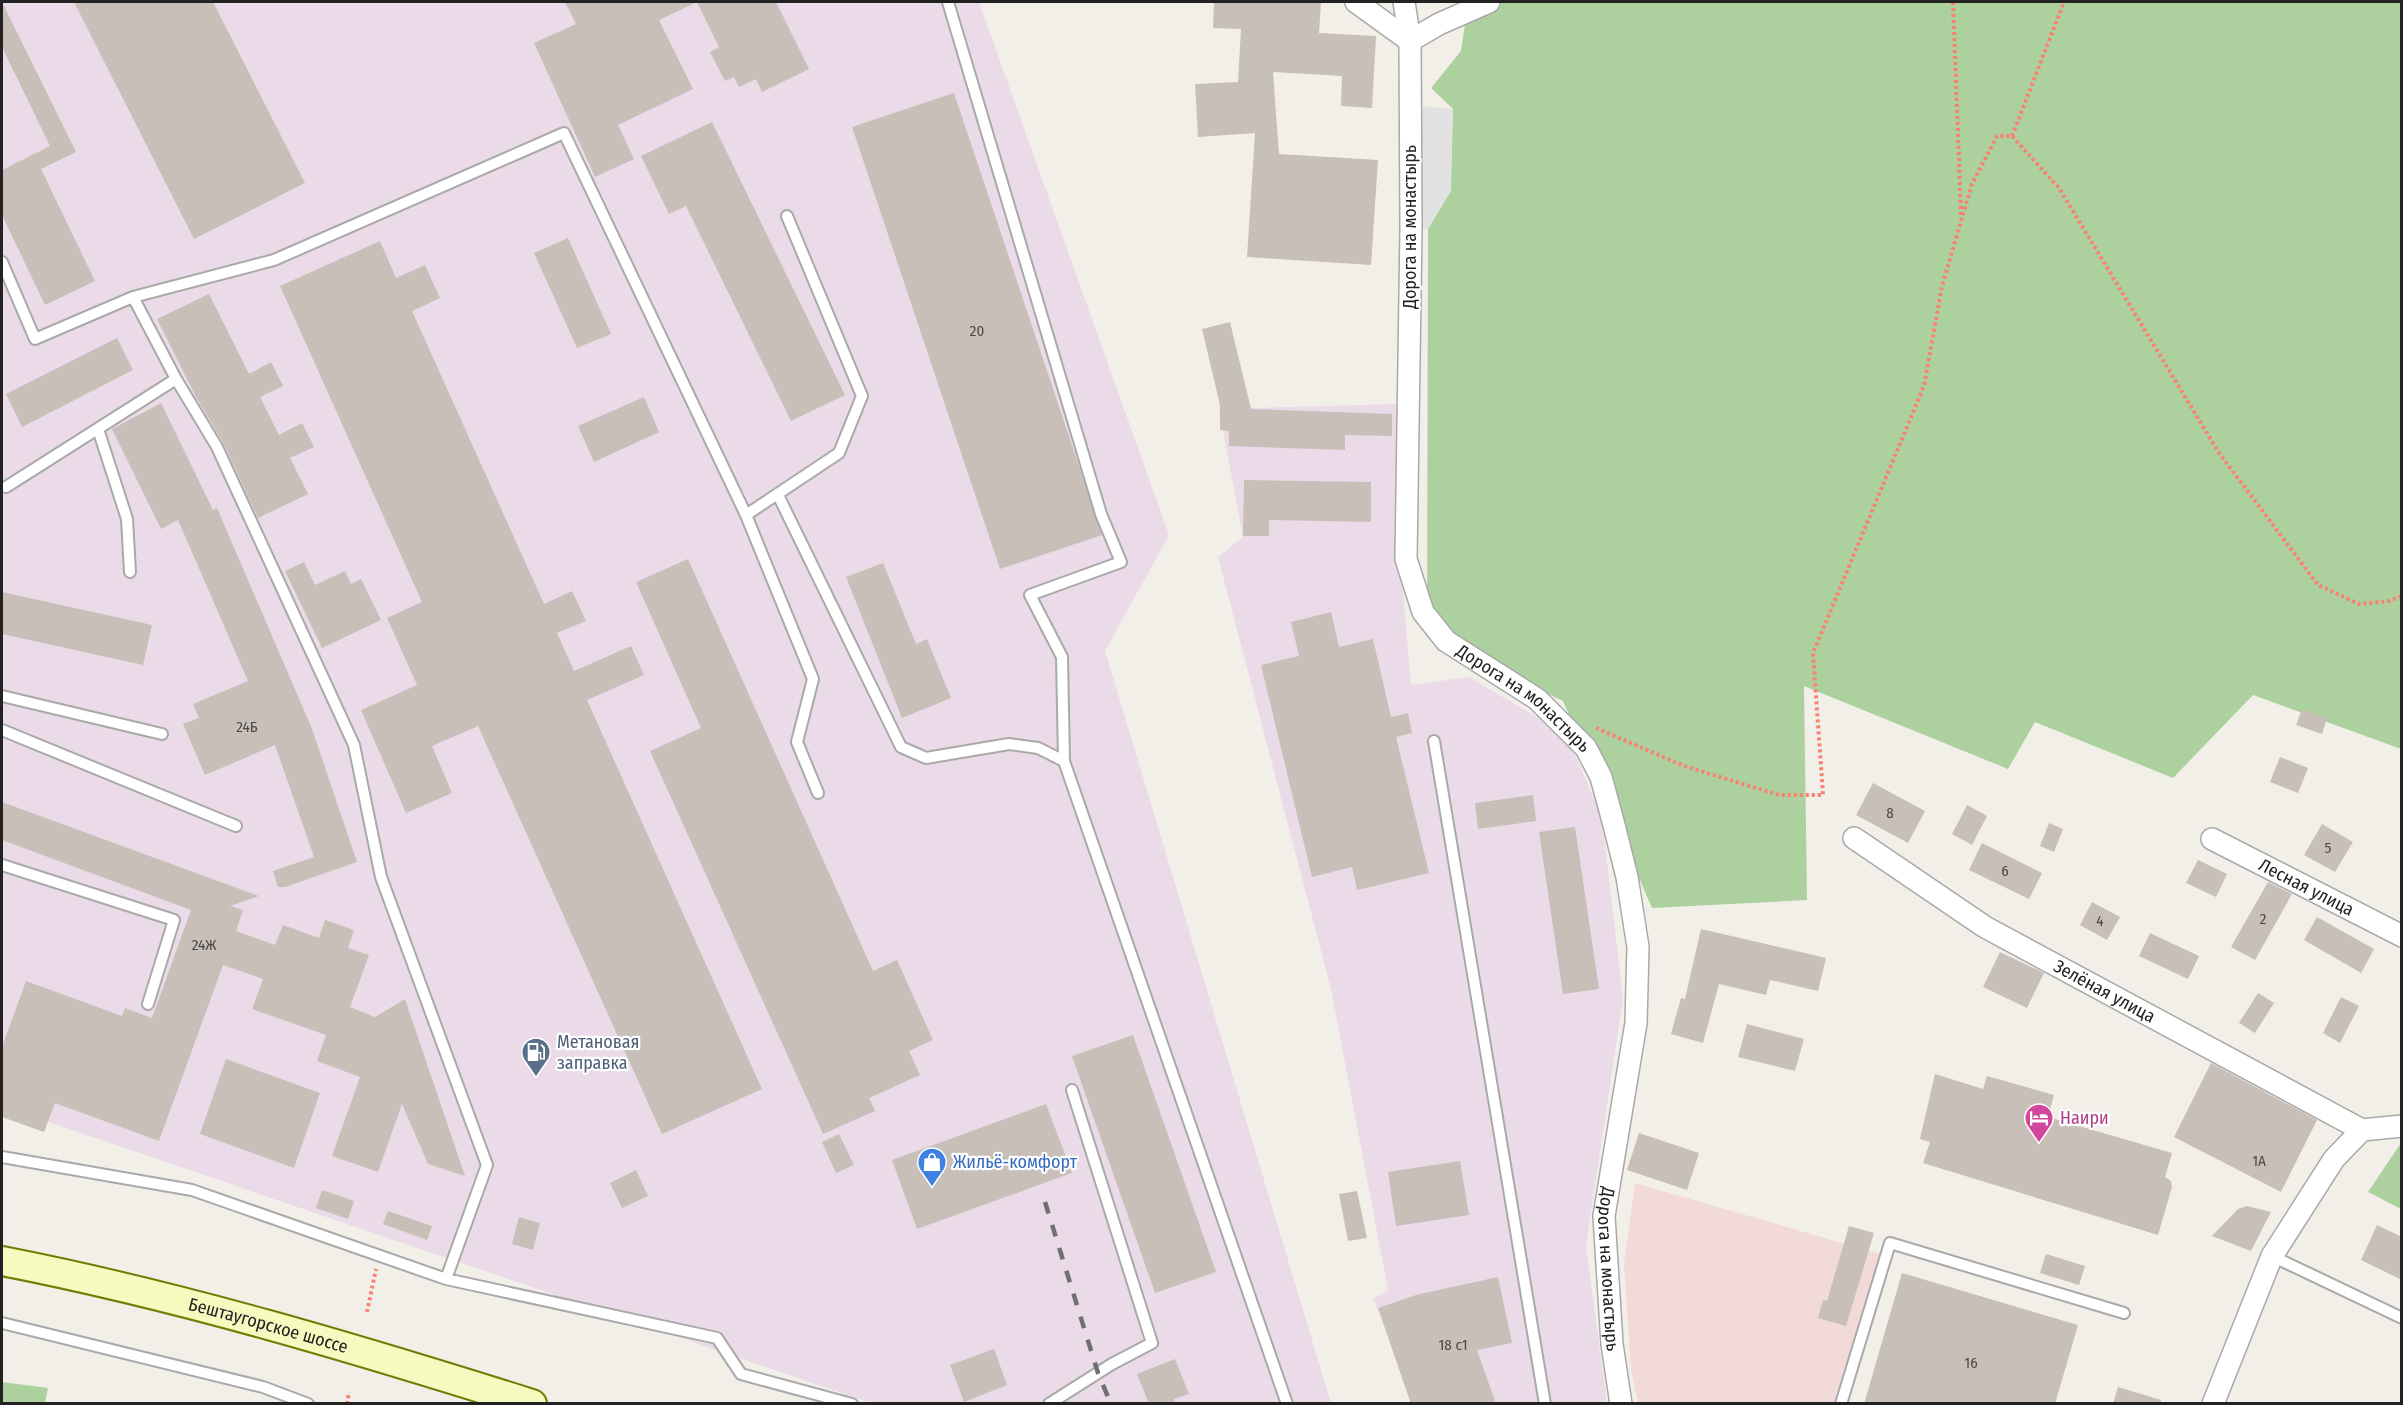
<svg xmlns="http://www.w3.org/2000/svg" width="2403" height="1405" viewBox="0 0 2403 1405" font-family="'Fira Sans Condensed',sans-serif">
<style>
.commercial{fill:#f2dad9}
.industrial{fill:#ebdbe8}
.forest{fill:#add19e}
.parking{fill:#e2e2e2}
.building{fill:#c7bfb8}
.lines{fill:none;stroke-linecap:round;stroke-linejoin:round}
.service-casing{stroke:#a9a9a9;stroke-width:14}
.minor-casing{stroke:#a9a9a9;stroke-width:24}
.secondary-casing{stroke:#707d05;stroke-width:32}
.path{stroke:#fa8072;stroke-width:4;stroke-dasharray:3 3;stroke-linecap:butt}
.service{stroke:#fff;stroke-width:10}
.minor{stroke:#fff;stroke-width:21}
.secondary{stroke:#f7fabf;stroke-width:28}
.rail{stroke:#707070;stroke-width:4.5;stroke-dasharray:12 12;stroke-linecap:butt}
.labels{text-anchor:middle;stroke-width:4.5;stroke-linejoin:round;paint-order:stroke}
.number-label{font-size:15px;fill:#4b4948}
.street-label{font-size:18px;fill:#222;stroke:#fff}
.service-label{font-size:18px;fill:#4e5e75;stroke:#fff;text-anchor:start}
.hotel-label{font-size:18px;fill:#b23c85;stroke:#fff;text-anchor:start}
.shop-label{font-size:18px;fill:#366cbe;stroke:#fff;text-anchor:start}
</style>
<rect width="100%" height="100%" fill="#f2efe9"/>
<path class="commercial" d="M1635 1183 1887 1256 1840 1403H1638L1631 1370 1624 1264Z"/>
<path class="industrial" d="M2 2H979L1169 535 1105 651 1331 1403H871L2 1106Z
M1400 404 1398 531 1411 685 1469 677 1540 719 1574 751 1602 818 1623 999 1586 1245 1607 1403H1419L1373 1299 1388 1290 1331 989 1218 557 1243 537 1219 409Z"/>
<path class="forest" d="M1499 2H2401V749L2253 695 2173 778 2035 722 2008 769 1804 686 1807 900 1652 908 1563 701 1427 636 1428 229 1450 191 1453 109 1431 88 1461 51 1466 17Z
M2401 1143V1209L2368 1192Z
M2 1382 48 1388 45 1403H2Z"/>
<path class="parking" d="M1423 106 1453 109 1451 191 1428 229H1419L1420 114Z"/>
<path class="building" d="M2 2 76 152 41 169 95 281 45 305 2 215V170L50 146 2 47Z
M74 2H213L305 183 194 239Z
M565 2H776L809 69 762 92 756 79 739 87 734 77 725 81 710 52 719 47 697 2 659 20 693 89 618 125 634 159 595 177 534 43 576 24Z
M1214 2H1321L1319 33 1376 36 1372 108 1341 106 1342 76 1273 72 1279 154 1378 160 1371 265 1247 257 1255 133 1198 137 1195 84 1238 82 1241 29 1213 28Z
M954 93 1102 535 1000 569 852 127Z
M712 122 845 395 791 421 686 206 669 214 641 156Z
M568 238 611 334 577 348 534 253Z
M380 241 396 278 425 265 440 298 412 311 544 604 572 591 586 621 557 633 574 671 631 646 644 675 587 700 762 1089 662 1134 478 726 432 746 452 793 406 813 361 710 417 685 387 618 422 602 280 286Z
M209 294 249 374 271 362 283 386 260 397 279 435 302 423 314 447 290 458 308 494 258 518 224 444 196 397 157 319Z
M1230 322 1251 409 1392 414V436L1345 435V450L1229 446V431L1220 430V405L1202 329Z
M117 338 133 370 22 427 6 394Z
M644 397 659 432 594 462 578 426Z
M161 403 213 510 217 508 312 729 357 862 285 887H278L273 871 314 857 275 745 205 775 183 724 199 718 193 704 248 681 178 520 161 529 112 429Z
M1244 480 1371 482V522L1269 520V536H1243Z
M688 559 873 971 897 960 933 1040 909 1051 920 1075 869 1098 875 1111 823 1134 650 751 701 728 636 582Z
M304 562 315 585 345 571 351 584 361 579 381 620 322 648 285 571Z
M883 563 916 644 927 639 951 698 902 718 846 577Z
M2 592 152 625 143 665 2 634Z
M1331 612 1339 647 1373 639 1391 717 1408 713 1412 733 1396 737 1429 873 1357 890 1352 867 1312 877 1261 665 1299 656 1291 622Z
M2302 709 2327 718 2322 734 2296 725Z
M2280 757 2308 768 2298 793 2270 782Z
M1873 783 1925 811 1908 843 1856 815Z
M1533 795 1536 821 1478 829 1475 803Z
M2 802 259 896 230 906 243 910 236 931 275 945 283 925 319 938 325 920 354 930 348 948 369 955 350 1007 375 1017 405 999 465 1176 428 1164 402 1104 378 1172 332 1156 360 1077 317 1061 326 1035 252 1009 263 979 223 965 159 1141 55 1103 44 1132 2 1117V1047L26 981 122 1016 125 1008 152 1018 191 910 2 840Z
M1967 805 1987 816 1972 845 1952 834Z
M2049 823 2063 829 2054 852 2040 846Z
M2322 824 2353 842 2335 872 2304 855Z
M1575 827 1599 989 1563 994 1539 832Z
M1982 843 2042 873 2029 899 1969 870Z
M2198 860 2227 874 2216 897 2186 883Z
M2268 882 2292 894 2255 960 2231 947Z
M2092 902 2120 917 2107 940 2080 925Z
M2317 917 2374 949 2361 973 2304 940Z
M1701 929 1826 958 1818 991 1770 980 1766 995 1719 984 1703 1043 1671 1034 1681 998 1685 999Z
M2150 933 2199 956 2188 979 2139 956Z
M2000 952 2044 973 2027 1008 1983 987Z
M2258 993 2274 1003 2255 1033 2239 1023Z
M2341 997 2359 1006 2340 1043 2323 1033Z
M1747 1024 1804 1039 1795 1071 1738 1057Z
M1133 1035 1216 1272 1155 1293 1072 1056Z
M226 1059 320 1093 294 1168 200 1134Z
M2211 1063 2317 1120 2281 1192 2174 1137Z
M1935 1074 1983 1089 1987 1076 2054 1095 2048 1117 2172 1153 2165 1177 2171 1181 2172 1187 2158 1235 1923 1163 1930 1142 1920 1139Z
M1046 1104 1072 1173 917 1229 892 1160Z
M1639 1133 1699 1153 1687 1190 1627 1170Z
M839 1134 854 1165 836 1173 822 1142Z
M1460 1161 1469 1215 1396 1226 1388 1172Z
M636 1170 648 1196 622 1208 610 1183Z
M322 1190 354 1201 348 1219 316 1208Z
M1357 1191 1367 1238 1348 1241 1339 1194Z
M2247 1206 2271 1212 2251 1251 2212 1236 2238 1209Z
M388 1211 432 1226 427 1240 383 1224Z
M519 1217 540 1223 533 1250 512 1244Z
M2377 1225 2402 1237V1280L2361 1260Z
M1849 1226 1874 1233 1846 1326 1818 1318 1823 1300 1827 1301Z
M2046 1254 2085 1266 2079 1285 2040 1273Z
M1902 1273 2078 1325 2055 1404H1864Z
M1498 1277 1512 1343 1477 1350 1496 1404H1411L1378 1308 1416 1295Z
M994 1349 1007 1385 964 1402 950 1365Z
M1175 1359 1189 1394 1174 1399 1175 1404H1149L1137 1374Z
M2118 1387 2161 1400 2160 1404H2113Z"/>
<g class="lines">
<g class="service-casing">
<path id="service" d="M948 2 1101 514 1121 562 1030 595 1062 657 1064 761 1287 1404
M2 262 35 339 133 297 274 260 564 133 746 515 813 679 797 742 818 793
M133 297 176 379 217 447 354 745 381 877 487 1165 446 1279
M98 429 127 519 130 572
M6 487 176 379
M778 495 901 747 926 758 1009 744 1038 748 1064 761
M746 515 839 453 862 396 787 216
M2 696 162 734
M2 730 236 826
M1434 741 1545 1404
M2 865 174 920 148 1004
M2 1157 192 1190 446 1279 717 1338 741 1374 852 1404
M2272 1256 2402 1318
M2 1323 263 1387 308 1404
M1049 1404 1112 1364 1152 1343 1072 1090
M1841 1404 1890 1243 2124 1313"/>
</g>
<g class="minor-casing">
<g id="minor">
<path d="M1356 2 1410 41"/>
<path id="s1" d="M1404 2 1410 41 1411 227 1406 559 1423 612 1446 641 1537 699 1586 748 1601 777 1614 825 1627 877 1638 947 1636 1023 1604 1216 1612 1344 1621 1404"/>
<path d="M1410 41 1439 24 1489 2"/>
<path id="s2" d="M1854 838 1985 927 2362 1130"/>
<path id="s3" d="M2212 839 2402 936"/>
<path d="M2213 1404 2272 1256 2334 1159 2362 1130 2402 1126"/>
</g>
</g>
<g class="secondary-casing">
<g id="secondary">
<path id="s4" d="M2 1261C181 1296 357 1349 532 1404"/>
</g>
</g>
<path class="path" d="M1953 2 1961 215
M2012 136 2064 2
M1596 728 1684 766 1779 795H1823L1813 653 1924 386 1942 286 1972 184 1997 136H2012L2059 188 2219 453 2318 585 2359 604 2389 601 2402 596
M367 1312 376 1269
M347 1404 349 1392"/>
<use href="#service" class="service"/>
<use href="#minor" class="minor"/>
<use href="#secondary" class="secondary"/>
<path class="rail" d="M1045 1202 1098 1373 1111 1404"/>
</g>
<defs>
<g id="fuel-pin" transform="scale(1.5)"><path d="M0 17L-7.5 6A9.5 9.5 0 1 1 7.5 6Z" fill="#5c6f8a" stroke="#fff"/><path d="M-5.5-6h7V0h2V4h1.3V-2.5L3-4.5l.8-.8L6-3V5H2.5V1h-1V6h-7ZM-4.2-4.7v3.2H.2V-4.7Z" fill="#fff"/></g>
<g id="hotel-pin" transform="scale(1.5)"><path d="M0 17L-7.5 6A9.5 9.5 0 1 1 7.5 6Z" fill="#d1479c" stroke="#fff"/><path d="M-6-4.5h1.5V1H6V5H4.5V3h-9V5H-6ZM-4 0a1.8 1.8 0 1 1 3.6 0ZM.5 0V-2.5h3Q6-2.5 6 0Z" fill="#fff"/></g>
<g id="shop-pin" transform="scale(1.5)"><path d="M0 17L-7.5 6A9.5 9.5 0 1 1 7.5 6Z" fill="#3f7fe0" stroke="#fff"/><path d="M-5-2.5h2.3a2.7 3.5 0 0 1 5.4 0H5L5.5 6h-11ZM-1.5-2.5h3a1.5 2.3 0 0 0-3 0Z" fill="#fff"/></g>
</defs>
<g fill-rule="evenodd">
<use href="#fuel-pin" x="536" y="1052"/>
<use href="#hotel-pin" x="2039" y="1118"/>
<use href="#shop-pin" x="932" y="1162"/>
</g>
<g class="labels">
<g class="number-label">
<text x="977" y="336">20</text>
<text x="247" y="732">24Б</text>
<text x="1890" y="818">8</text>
<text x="2328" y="853">5</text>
<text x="2005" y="876">6</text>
<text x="2263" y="924">2</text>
<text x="2100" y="926">4</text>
<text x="204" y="950">24Ж</text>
<text x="2259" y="1166">1А</text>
<text x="1453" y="1350">18 с1</text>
<text x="1971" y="1368">16</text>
</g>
<g class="street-label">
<text transform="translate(1410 227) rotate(-90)" y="6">Дорога на монастырь</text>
<text dy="6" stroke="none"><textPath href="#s1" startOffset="747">Дорога на монастырь</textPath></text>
<text dy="6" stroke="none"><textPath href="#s3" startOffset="106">Лесная улица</textPath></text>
<text dy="6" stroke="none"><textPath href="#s2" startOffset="294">Зелёная улица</textPath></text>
<text dy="6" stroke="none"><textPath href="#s1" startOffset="1359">Дорога на монастырь</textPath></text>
<text dy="6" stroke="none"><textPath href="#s4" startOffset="274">Бештаугорское шоссе</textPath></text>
</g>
<g class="service-label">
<text x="557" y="1048">Метановая<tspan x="557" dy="21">заправка</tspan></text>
</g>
<g class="hotel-label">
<text x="2060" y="1124">Наири</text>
</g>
<g class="shop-label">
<text x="953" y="1168">Жильё-комфорт</text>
</g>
</g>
<rect width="2403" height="1405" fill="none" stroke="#222222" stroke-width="6"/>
</svg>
